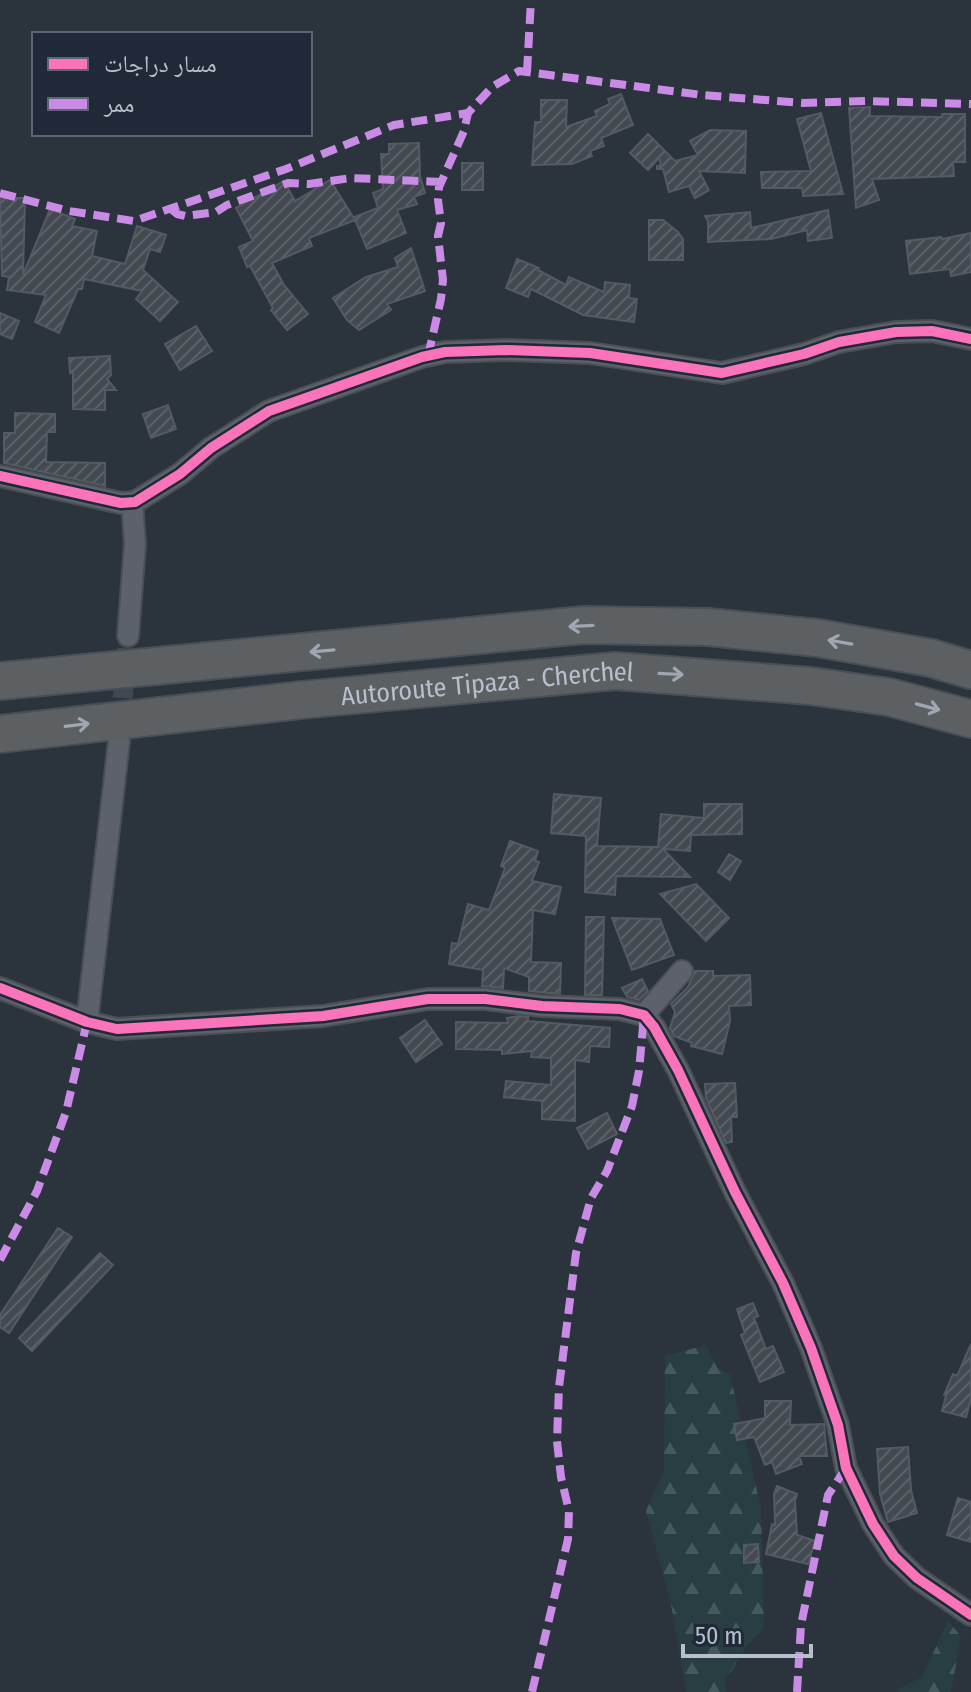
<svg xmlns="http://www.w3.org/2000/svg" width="971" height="1692" viewBox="0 0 971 1692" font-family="'Fira Sans Condensed','Noto Naskh Arabic',sans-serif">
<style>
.forest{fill:url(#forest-firs)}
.building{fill:url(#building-hatch);stroke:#545a63;stroke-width:2}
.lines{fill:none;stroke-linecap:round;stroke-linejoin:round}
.minor-tunnel{stroke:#404852;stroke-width:20;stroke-dasharray:20 10;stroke-linecap:butt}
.minor-casing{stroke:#4a4f56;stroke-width:24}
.motorway-casing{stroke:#494f57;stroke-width:40}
.minor{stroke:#5d6169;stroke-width:20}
.motorway{stroke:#5d6063;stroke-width:36}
.quiet{stroke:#ca8be6;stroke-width:8;stroke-dasharray:16 8;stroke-linecap:butt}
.cycleway-casing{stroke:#1f2937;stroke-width:15}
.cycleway{stroke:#fb73b8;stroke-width:10}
.oneway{stroke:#a0a7b2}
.labels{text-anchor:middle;stroke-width:7;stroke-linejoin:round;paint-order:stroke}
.street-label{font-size:26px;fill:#b7bfcc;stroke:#1f2937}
</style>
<defs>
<pattern id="forest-firs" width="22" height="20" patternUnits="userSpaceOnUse" patternTransform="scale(2)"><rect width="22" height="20" fill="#283e42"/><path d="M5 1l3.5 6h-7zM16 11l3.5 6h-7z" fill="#45585c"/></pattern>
<pattern id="building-hatch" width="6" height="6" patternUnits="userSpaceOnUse" patternTransform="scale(2)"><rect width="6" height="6" fill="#434950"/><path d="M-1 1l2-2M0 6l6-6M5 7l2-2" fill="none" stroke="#5c6168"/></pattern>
</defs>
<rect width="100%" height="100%" fill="#2b333c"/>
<path class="forest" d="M706 1345 718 1368 730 1374 761 1508 764 1628 747 1646 725 1681 726 1692H686L671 1604 646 1511 664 1470 665 1356Z
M948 1621 961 1636 951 1692H898V1689L922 1677Z"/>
<path class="building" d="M621 94 633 125 601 138 604 146 590 151 592 156 572 164 532 165 535 122H541V100H567L566 127 597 116 595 111 610 104 608 99Z
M870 107V116L942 117V114H965V162H953L954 176 872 179 879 200 856 208 849 108Z
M821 113 843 194 803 196 802 188H762L761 172 811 171 797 119Z
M710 130 746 131 745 173 699 171 709 190 695 198 689 186 669 192 663 169H657V166L661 165 659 158 648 170 630 153 648 134 675 161 698 155 690 141Z
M419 143 420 176 425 193 414 197 417 204 397 210 406 233 367 249 354 217 378 208 373 193 383 189 381 154H389V144Z
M462 163H483V190H462Z
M330 180 355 220 309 238 312 246 272 263 284 285 308 314 287 330 271 310 273 308 250 266 247 267 239 247 253 241 236 208 284 181 295 201Z
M0 198H25L23 275 50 209 75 219 72 226 97 231 92 256 125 264 137 226 166 235 160 252 150 249 143 270 178 302 160 321 136 299 142 291 84 279 82 289H78L59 333 35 322 46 295 7 290 9 277 2 276Z
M828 210 832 238 808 241 807 230 771 239 708 242V221L705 216 750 212 751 228Z
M649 220H663L678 232 683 239V260H649Z
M971 233V272L951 276 950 269 910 274 906 241 941 237 942 239Z
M411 248 425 291 387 304 391 310 359 330 347 320 333 298 366 277 398 267 395 258Z
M517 259 539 268 538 270 566 285 569 277 604 292 605 282 630 285 629 298 637 299 634 322 583 315 531 289 528 297 506 288Z
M0 313 19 321 12 339 0 334Z
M196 326 212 351 180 370 165 344Z
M110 356 111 375 107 379 116 390H105V410L73 409V373H70L69 358Z
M168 405 176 429 151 438 143 414Z
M15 413 55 414V432H47L46 462 105 463V486L4 463V433H15Z
M554 794 601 798 597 846 658 847 661 814 704 818V804H742V834L691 835 690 851 663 849 690 877 616 876 615 895 585 892 586 836 551 833Z
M510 841 538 851 535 861 539 862 532 881 561 887 555 914 533 910 531 962 561 963 560 994 529 991V977L504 968 503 988 482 986 483 970 449 964 452 943 458 944 468 904 489 910 505 868 501 866Z
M729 854 741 861 730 880 718 872Z
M696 884 729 918 706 941 660 894Z
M586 917H604L602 995H585Z
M612 918 660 919 674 955 632 970Z
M695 971H713V976L750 975 751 1005 729 1006 730 1021 722 1054 691 1046 692 1043 674 1036 670 1028 675 1012 671 1004 688 987Z
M642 979 648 991 639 1000 627 997 622 988Z
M519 1016 528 1017V1021L610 1028 609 1047 590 1046 589 1062 575 1060V1121L542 1119V1101L504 1097 506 1081 551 1085V1058L531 1057 532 1051 502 1054V1050L456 1049V1022L508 1023 507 1018Z
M425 1020 442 1044 416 1062 400 1038Z
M735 1083 737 1117H731L732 1142 726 1143 706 1098 705 1084Z
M607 1113 617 1134 588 1149 577 1128Z
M58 1228 72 1237 9 1333 0 1327V1315Z
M100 1253 113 1265 32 1351 19 1338Z
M753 1303 758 1316 754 1318 766 1349 773 1346 784 1372 760 1382 741 1335 745 1333 737 1309Z
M971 1344V1399L966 1417 942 1411 946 1396 944 1395 953 1374 957 1376Z
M765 1401H791L790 1425 824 1424 827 1456H799L802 1464 776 1474 772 1462 765 1465 754 1437 737 1440 734 1424 765 1418Z
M908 1447 911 1490 917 1513 888 1522 880 1494 877 1449Z
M777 1486 797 1494 795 1501 797 1535 815 1541 808 1564 766 1554 772 1524 775 1525 774 1494Z
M958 1498 971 1502V1542L947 1535Z
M758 1544 759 1562 744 1563V1545Z"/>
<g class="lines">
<path class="minor-tunnel" d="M120 728 128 636"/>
<g class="minor-casing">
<path id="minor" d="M0 476 121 503 135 502 180 474 211 448 269 411 422 357 445 352 506 350 590 353 722 373 804 354 839 342 896 332 932 331 971 339
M128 636 135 544 132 502
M0 988 87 1022 117 1029 323 1016 428 999H485L542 1006 620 1009 644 1015 654 1027 678 1070 735 1192 783 1283 811 1348 838 1425 846 1468 873 1524 894 1556 917 1578 971 1615
M644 1015 682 971
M87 1022 119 741"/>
</g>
<g class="motorway-casing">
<g id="motorway">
<path d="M0 681 584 625 708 627 818 638 931 658 971 670"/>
<path id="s1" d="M0 734 301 700 615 671 811 686 889 697 971 719"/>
</g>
</g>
<use href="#minor" class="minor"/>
<use href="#motorway" class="motorway"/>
<path class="quiet" d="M527 72 531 0
M0 193 69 211 134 221 286 169 394 125 468 113 492 87 519 71 702 95 803 103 867 101 971 104
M171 209 177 214 185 216 216 212 227 205 288 183 309 184 351 178 441 182
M428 356 441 299 443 280 438 236 441 223 438 200 439 187 464 131 468 113
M0 1260 37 1191 66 1112 87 1022
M532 1692 568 1539 569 1511 561 1477 557 1441 559 1387 576 1253 591 1198 607 1171 632 1106 639 1071 644 1015
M797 1692 801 1625 828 1495 846 1468"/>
<g class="cycleway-casing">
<path id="cycleway" d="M0 476 121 503 135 502 180 474 211 448 269 411 422 357 445 352 506 350 590 353 722 373 804 354 839 342 896 332 932 331 971 339
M0 988 87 1022 117 1029 323 1016 428 999H485L542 1006 620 1009 644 1015 654 1027 678 1070 735 1192 783 1283 811 1348 838 1425 846 1468 873 1524 894 1556 917 1578 971 1615"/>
</g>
<use href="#cycleway" class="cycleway"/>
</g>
<defs><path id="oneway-shaft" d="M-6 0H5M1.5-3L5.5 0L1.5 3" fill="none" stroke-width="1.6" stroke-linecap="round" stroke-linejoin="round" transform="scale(2)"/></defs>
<g class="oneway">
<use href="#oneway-shaft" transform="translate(581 626) rotate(177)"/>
<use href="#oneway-shaft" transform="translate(840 642) rotate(-170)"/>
<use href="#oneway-shaft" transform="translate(322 651) rotate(175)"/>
<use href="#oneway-shaft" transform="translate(671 674) rotate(3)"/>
<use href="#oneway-shaft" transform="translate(928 707) rotate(15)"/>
<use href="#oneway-shaft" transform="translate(77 725) rotate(-7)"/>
</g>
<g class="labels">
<g class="street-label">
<text dy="9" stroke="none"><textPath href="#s1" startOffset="490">Autoroute Tipaza - Cherchel</textPath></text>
</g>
</g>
<rect x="32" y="32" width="280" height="104" fill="#1f2937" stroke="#5c6573" stroke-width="2"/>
<rect x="48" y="58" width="40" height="12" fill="#fb73b8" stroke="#5c6573" stroke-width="2"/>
<text x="104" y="72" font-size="24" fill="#b7bfcc">مسار دراجات</text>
<rect x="48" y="98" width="40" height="12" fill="#ca8be6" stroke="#5c6573" stroke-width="2"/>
<text x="104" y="112" font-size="24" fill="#b7bfcc">ممر</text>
<path d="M683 1644v12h128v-12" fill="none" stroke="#b7bfcc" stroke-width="4"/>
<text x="695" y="1644" font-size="24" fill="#b7bfcc" stroke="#1f2937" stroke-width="6" paint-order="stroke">50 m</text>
</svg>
